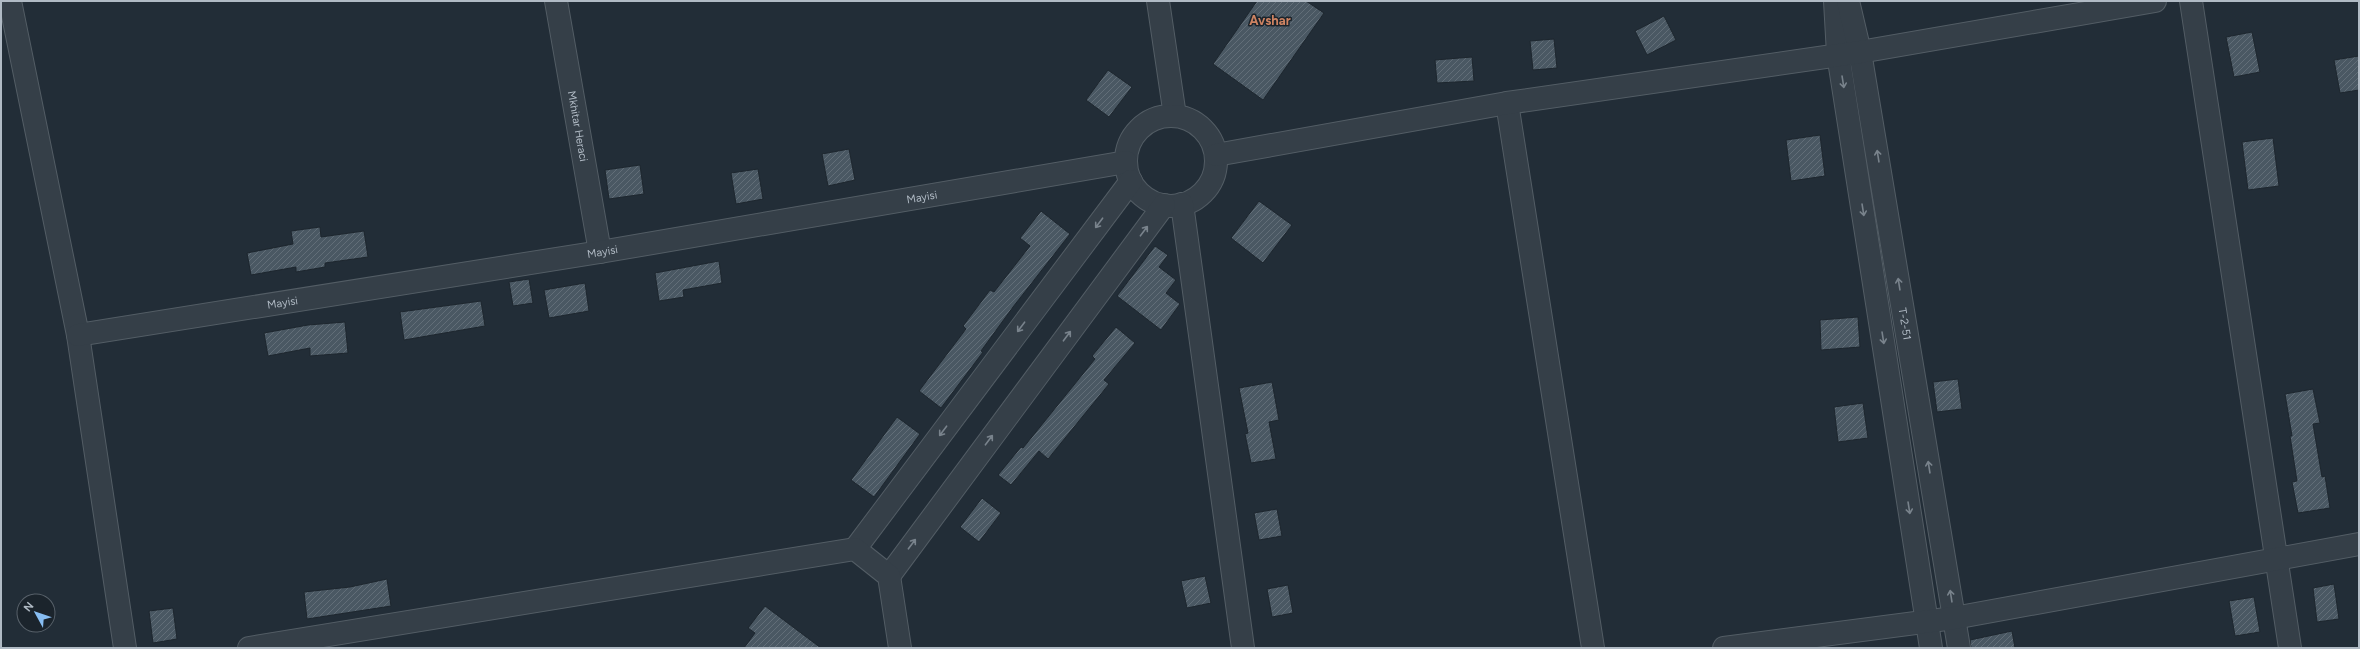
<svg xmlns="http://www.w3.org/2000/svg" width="2360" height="649" viewBox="0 0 2360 649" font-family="Figtree,sans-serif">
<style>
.building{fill:url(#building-hatch);stroke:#1d262e}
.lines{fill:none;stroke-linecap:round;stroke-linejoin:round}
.minor-casing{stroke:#535d65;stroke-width:24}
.minor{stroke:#353f48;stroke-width:22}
.oneway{stroke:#79838c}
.labels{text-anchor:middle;stroke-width:3;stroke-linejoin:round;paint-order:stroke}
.street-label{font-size:11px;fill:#b0bac4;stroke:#1b242c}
.quarter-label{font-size:13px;font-weight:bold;fill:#cd8362;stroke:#1b242c}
</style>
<defs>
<pattern id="building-hatch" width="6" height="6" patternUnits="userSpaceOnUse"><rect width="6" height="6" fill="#4a5863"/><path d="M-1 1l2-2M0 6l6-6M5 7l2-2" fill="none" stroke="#626e78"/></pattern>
</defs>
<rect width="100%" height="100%" fill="#222d37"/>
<path class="building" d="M1257 1H1306L1324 13 1263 100 1213 64Z
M1664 16 1676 40 1647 55 1635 31Z
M2252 32 2260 72 2234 77 2226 37Z
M1554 39 1557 68 1533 70 1530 41Z
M2359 56V90L2340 93 2334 60Z
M1472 57 1474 81 1437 83 1435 60Z
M1108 70 1132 87 1109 117 1086 100Z
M1820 135 1825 176 1791 181 1786 140Z
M2273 138 2279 186 2248 190 2242 142Z
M849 149 855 180 828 186 822 154Z
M640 165 644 194 609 199 605 170Z
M758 169 763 199 736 204 731 173Z
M1259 201 1292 225 1263 263 1231 238Z
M1041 211 1070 234 1013 307 981 351 983 352 941 408 919 391 966 329 963 326 990 290 994 292 1030 246 1020 238Z
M320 227 321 237 364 231 368 257 325 263V267L296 272V267L251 275 247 253 293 244 291 231Z
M1155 246 1168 255 1159 267 1176 280 1166 293 1180 304 1161 330 1117 296Z
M719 261 722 283 683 290 684 297 659 301 655 273Z
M529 279 533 303 513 306 509 282Z
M585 283 589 311 549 318 544 290Z
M481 301 485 326 404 340 400 312Z
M1858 317 1860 347 1821 350 1820 320Z
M345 322 348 353 310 356V348L268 356 264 333 308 325Z
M1116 327 1135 343 1104 380 1109 384 1048 459 1039 451 1011 485 998 475 1021 447 1023 448 1095 359 1092 356Z
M1958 379 1962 409 1937 412 1933 382Z
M1272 382 1279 420 1269 422 1276 459 1251 463 1245 434 1248 433 1239 388Z
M2313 389 2320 423 2313 424 2322 477 2325 476 2330 508 2298 513 2292 482 2297 481 2290 436H2292L2285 394Z
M1863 403 1868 438 1838 442 1834 407Z
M897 417 920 434 874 497 851 480Z
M982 498 1001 513 979 542 960 527Z
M1277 509 1282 536 1259 540 1254 513Z
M1205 576 1211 603 1187 608 1181 581Z
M387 579 391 606 307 619 304 592 350 587Z
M2334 584 2339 619 2317 622 2313 588Z
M1288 585 1293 613 1272 617 1267 589Z
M2254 597 2260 632 2235 636 2229 601Z
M765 606 821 648H744L755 633 748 628Z
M173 608 177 639 153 643 149 611Z
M2012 631 2015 648H1971L1970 640Z"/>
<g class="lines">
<g class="minor-casing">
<g id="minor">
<path d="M10 1 78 335 125 648"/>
<path id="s1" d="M556 1 600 252"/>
<path d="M1158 1 1175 116"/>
<path d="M1835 1 1838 54 1931 648"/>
<path id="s2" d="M1848 1 1860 52 1959 648"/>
<path d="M2191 1 2290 648"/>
<path d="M1507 103 1593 648"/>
<circle cx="1171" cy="161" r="45"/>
<path d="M1216 155 1507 103 1860 52 2155 1"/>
<path d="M1182 204 1243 648"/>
<path id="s3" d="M78 335 600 252 1126 162"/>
<path d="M855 549 1131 181"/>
<path d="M889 576 1164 205"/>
<path d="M249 648 855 549 889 576 900 648"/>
<path d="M1724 648 1954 618 2359 544"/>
</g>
</g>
<use href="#minor" class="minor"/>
</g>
<defs><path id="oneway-shaft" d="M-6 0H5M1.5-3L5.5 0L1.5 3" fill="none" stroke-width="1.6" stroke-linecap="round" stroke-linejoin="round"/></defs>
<g class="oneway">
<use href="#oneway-shaft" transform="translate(1843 82) rotate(81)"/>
<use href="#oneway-shaft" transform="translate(1878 156) rotate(-99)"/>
<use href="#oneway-shaft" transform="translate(1863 210) rotate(81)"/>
<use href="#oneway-shaft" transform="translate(1099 223) rotate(127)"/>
<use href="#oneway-shaft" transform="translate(1144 231) rotate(-53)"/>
<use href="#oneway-shaft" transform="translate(1899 284) rotate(-99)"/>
<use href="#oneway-shaft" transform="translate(1021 327) rotate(127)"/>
<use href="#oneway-shaft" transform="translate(1067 336) rotate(-53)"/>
<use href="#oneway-shaft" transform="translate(1883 338) rotate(81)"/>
<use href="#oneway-shaft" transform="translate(943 431) rotate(127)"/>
<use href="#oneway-shaft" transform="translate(989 440) rotate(-53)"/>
<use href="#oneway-shaft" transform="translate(1929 467) rotate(-99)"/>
<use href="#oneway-shaft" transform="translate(1909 508) rotate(81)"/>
<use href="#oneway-shaft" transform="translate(912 544) rotate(-53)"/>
<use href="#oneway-shaft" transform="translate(1951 596) rotate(-99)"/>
</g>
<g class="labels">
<g class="street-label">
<text dy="4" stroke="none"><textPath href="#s1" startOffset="127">Mkhitar Heraci</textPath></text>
<text dy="4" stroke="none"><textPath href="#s3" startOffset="855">Mayisi</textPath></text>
<text dy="4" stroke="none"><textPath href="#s3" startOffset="531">Mayisi</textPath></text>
<text dy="4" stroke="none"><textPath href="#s3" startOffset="207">Mayisi</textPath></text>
<text dy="4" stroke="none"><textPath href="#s2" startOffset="328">T-2-51</textPath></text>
</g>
<g class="quarter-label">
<text x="1270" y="25">Avshar</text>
</g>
</g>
<rect width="2360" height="649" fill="none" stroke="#b0bac4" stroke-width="4"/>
<g transform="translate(36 613) rotate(310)"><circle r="19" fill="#1b242c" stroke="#576069"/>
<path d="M0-3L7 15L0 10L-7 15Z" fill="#87bdf2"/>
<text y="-6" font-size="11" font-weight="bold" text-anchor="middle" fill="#b0bac4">N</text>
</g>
</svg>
